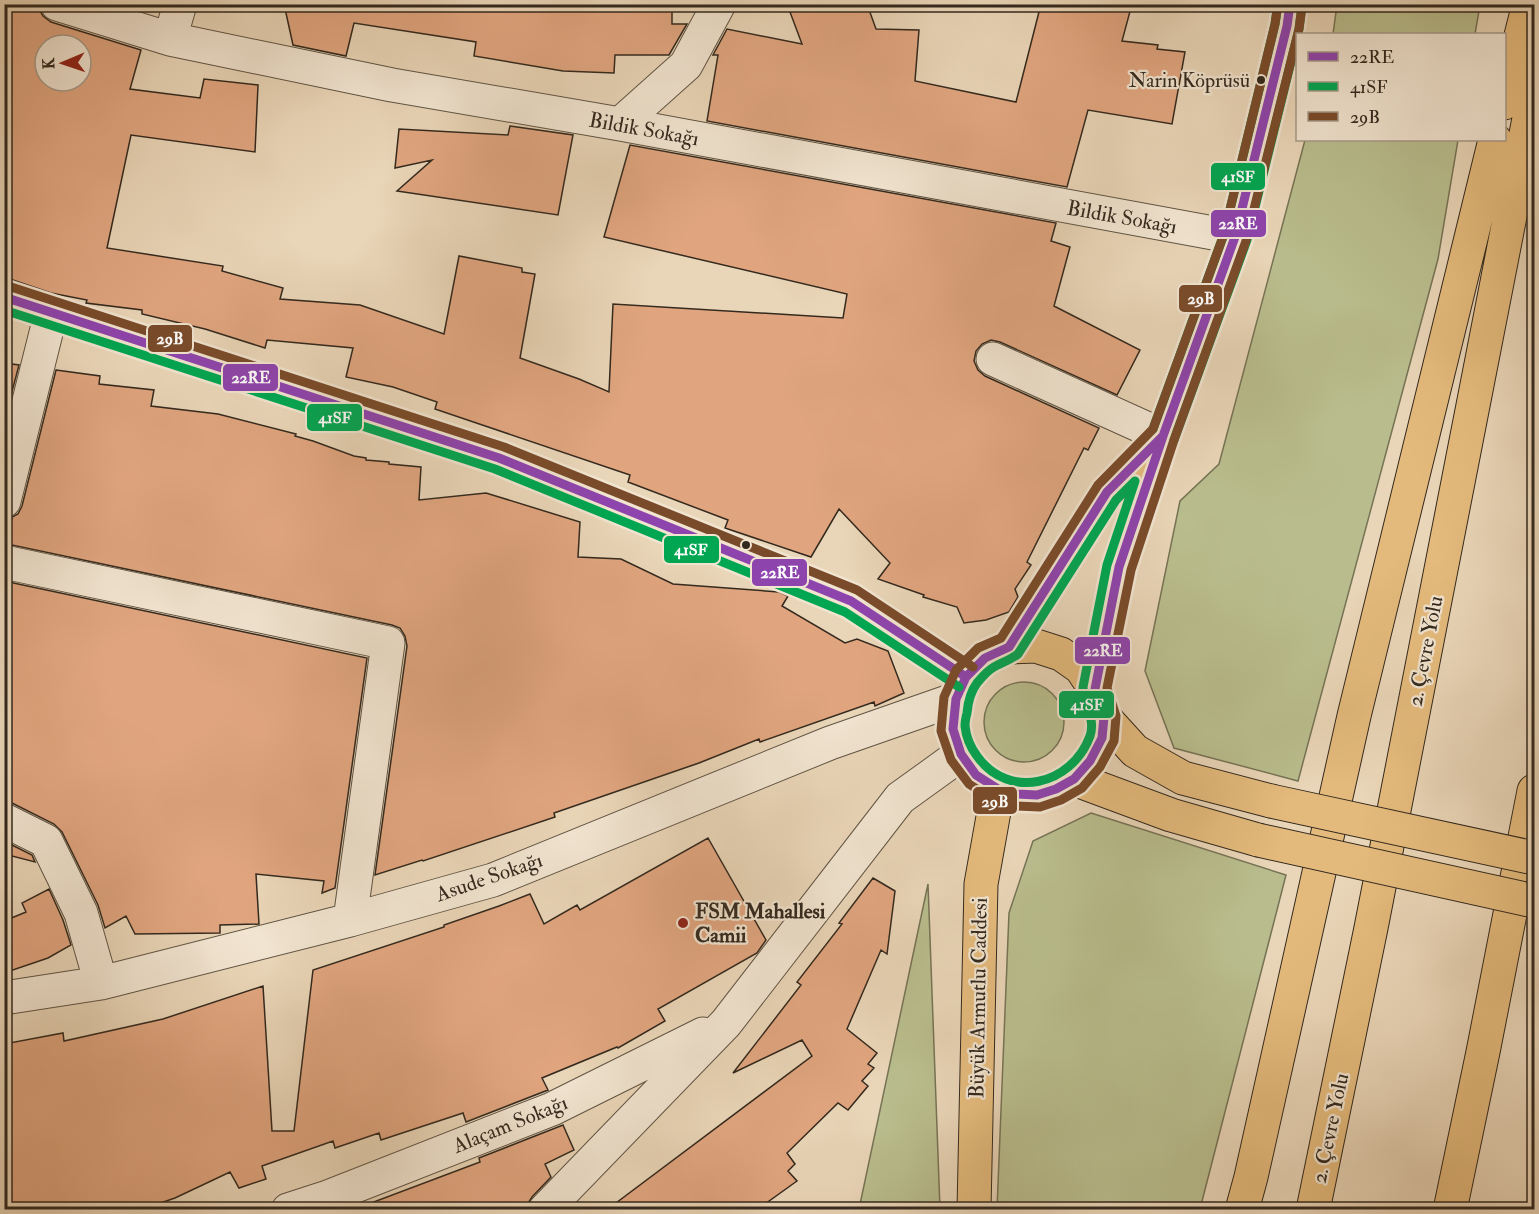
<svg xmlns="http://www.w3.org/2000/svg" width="1539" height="1214" viewBox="0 0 1539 1214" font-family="'IM FELL Double Pica',serif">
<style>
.green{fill:#b9bd8d;stroke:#767356;stroke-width:1.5}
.building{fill:#e0a57f;stroke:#33291e;stroke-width:1.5;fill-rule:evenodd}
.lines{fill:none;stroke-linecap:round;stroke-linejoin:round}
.minor-casing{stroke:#605444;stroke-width:35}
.major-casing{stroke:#33291e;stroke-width:35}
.highway-casing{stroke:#33291e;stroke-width:35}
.minor{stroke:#f1e4d0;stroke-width:33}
.major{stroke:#e4ba7c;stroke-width:33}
.highway{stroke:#e4ba7c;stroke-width:33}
.major-bridge-casing{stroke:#33291e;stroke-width:35;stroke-linecap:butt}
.major-bridge{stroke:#e4ba7c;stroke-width:33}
.bus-1-casing{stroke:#f1e4d0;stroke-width:14}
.bus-2-casing{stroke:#f1e4d0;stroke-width:14}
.bus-3-casing{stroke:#f1e4d0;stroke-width:14}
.bus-1{stroke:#8e44ad;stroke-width:9}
.bus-2{stroke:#00a651;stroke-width:9}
.bus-3{stroke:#7a4b2a;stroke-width:9}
.bus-dot{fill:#33291e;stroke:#f1e4d0;stroke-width:2}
.poi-dot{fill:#8f2418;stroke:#f1e4d0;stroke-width:2}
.labels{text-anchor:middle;stroke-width:4.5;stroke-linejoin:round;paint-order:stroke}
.bus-label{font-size:20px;fill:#33291e;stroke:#f1e4d0;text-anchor:end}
.street-label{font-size:21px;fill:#33291e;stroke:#f1e4d0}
.poi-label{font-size:21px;font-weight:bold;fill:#33291e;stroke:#f1e4d0;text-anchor:start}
.line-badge{stroke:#f1e4d0;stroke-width:2}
.badge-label{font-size:16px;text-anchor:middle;font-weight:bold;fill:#fff}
</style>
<rect width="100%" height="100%" fill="#e9d5b7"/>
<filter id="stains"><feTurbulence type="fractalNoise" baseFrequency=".00333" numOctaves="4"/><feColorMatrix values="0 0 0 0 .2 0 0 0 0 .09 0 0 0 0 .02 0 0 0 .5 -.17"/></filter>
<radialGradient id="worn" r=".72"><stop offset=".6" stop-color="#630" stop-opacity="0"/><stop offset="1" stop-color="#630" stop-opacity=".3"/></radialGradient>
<path class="green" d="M1337 5V4L1480 5 1475 34H1333Z
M1305 140H1458L1438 259 1298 781 1174 748 1145 671 1180 501 1219 464Z
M984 722a40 40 0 1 1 80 0a40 40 0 1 1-80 0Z
M1091 813 1286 875 1200 1209H997L1009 913 1033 841Z
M928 884 940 1209H859Z"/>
<path class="building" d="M4 4H39V9L43 16 51 22 141 50 130 89 200 98 204 79 258 85 255 152 131 135 107 248 223 266 222 271 283 288 280 299 360 305 444 334 459 256 522 268V272L535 274 520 358 579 379 609 392 613 304 843 318 847 294 604 237 630 145 1056 223 1051 241 1070 247 1054 306 1140 350 1117 395 1000 342 991 340 982 344 976 351 974 361 978 370 985 376 1099 428 1088 450 1084 448 1027 562 1031 565 1015 589 1018 597 1009 612 986 620 964 623 957 607 923 597 924 595 878 579 890 563 839 509 811 557 725 528 728 520 628 482 630 475 435 409 437 402 393 387 346 377 353 348 267 340 265 348 205 329 142 314V310L86 303 87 300 51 293 10 279H4ZM45 45H81V81H45Z
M284 4H672V24H687L669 55H615L614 73 563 71 474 56 476 42 354 23 346 56 293 45Z
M787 4H867L876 29 919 30 915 81 1016 102 1041 4H1132L1122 41 1158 45 1157 49 1185 52 1172 124 1088 110 1067 187 707 121 718 55H713L727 29 802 44Z
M510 126 573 135 558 215 397 191 432 160 395 168 399 129 508 135Z
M4 363 19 365 4 422Z
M56 370 100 376 99 384 154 390 151 406 218 414 296 434 295 436 313 441 354 456 366 458V460L389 462V464L421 467 419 500 486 493 580 522 578 557 621 559 673 584 779 592 788 596 782 606 845 643 857 639 888 651 904 693 875 706 874 702 760 742 759 739 699 763 554 813 555 817 423 861 422 860 375 875 407 646 405 636 400 628 392 625 7 544 12 517 18 514 22 506Z
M4 581 367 658 335 888 322 893 324 881 256 874 259 924 220 925V933L135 934 126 916 105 928 98 905 62 832 54 824 12 803 4 802Z
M708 838 766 940 757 953 658 1009 665 1021 618 1048 617 1047 542 1078 548 1090 466 1122 463 1113 381 1140 379 1133 335 1148 333 1141 262 1166 266 1179 239 1188 230 1172 175 1198 143 1209H4V1044L63 1033 64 1041 163 1019 263 986 272 1131H294L313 970 444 927V925L499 906 530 894 544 924 577 905 580 910Z
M4 841 32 855 35 862 4 854Z
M873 878 895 891 887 954 881 950 847 1029 877 1053 868 1064 874 1068 862 1081 868 1086 848 1110 838 1103 787 1153 795 1164 788 1171 797 1181 758 1209H608L812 1056 802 1040 733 1073 801 985 797 982 842 924 839 923Z
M49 889 63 920 71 945 48 958 4 973V921L26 912 22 903Z
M563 1125 574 1150 545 1164 551 1177 532 1197 527 1205V1209H363V1206L480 1162 479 1158Z"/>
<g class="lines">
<g class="minor-casing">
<path id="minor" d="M57 4 170 39 392 85 620 124 1235 237
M170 39 180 4
M620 124 686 65 719 4
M4 297 499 458 851 601 966 677
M993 359 1163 436
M4 501 51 313
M4 562 388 643 350 920
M4 820 46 841 81 913 101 983
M4 998 101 983 350 920 493 880 830 743 956 699
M288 1210 325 1198 552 1109 703 1034
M545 1210 726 1023 900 798 961 754"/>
</g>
<g class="major-casing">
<path id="major" d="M1009 647 1107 492 1157 441
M1095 689 1119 567 1163 436 1235 237 1287 26 1290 4
M1104 717 1102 738 1090 761 1074 779 1056 789 1037 795 1017 794 998 789 976 775 961 754 953 729 956 699 966 677 985 658 1009 647 1036 646 1061 654 1081 668 1095 689 1104 717 1135 751 1183 778 1271 801
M1074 779 1171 815 1258 840
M974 1210 981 884 998 789"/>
</g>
<g class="highway-casing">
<path id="highway" d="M1504 103 1529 4
M1242 1210 1251 1177 1354 716 1495 140
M1313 1210 1371 928 1534 93
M1450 1210 1483 1052 1534 791"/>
</g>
<use href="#minor" class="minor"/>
<use href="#major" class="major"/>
<use href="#highway" class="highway"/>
<g class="major-bridge-casing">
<path id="major-bridge" d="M1271 801 1534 858
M1258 840 1534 901"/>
</g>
<use href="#major-bridge" class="major-bridge"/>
<g class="bus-1-casing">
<path id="bus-1" d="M4 297 499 458 851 601 966 677
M1163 436 1119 567 1095 689 1104 717 1102 738 1090 761 1074 779 1056 789 1037 795 1017 794 998 789 976 775 961 754 953 729 956 699 966 677 985 658 1009 647 1107 492Z
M1163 436 1235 237 1287 26 1290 4"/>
</g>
<g class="bus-2-casing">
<path id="bus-2" d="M4 310 495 469 845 612 959 687
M1153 429 1224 234 1275 24 1278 4
M1174 440 1247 240 1299 29 1302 6
M1135 481 1107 565 1083 687C1083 704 1096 718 1090 736 1072 785 1009 801 977 756 971 748 966 736 965 726 965 722 966 717 967 713 968 702 971 691 977 683 982 677 988 670 994 667 1002 662 1011 660 1018 654L1116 500Z"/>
</g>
<g class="bus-3-casing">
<path id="bus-3" d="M1278 4 1275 24 1224 234 1153 429 1098 485 1001 638 978 648 956 670 944 697 941 731 951 760 969 784 995 801 1015 806 1040 807 1061 800 1082 788 1100 767 1114 741 1116 716 1107 688 1131 570 1174 440 1246 241 1299 29 1302 6
M8 286 504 447 857 590 973 667"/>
</g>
<use href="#bus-1" class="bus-1"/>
<use href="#bus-2" class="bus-2"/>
<use href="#bus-3" class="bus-3"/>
</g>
<g class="bus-dot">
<circle cx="1261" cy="80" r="5"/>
<circle cx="746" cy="545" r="5"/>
</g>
<circle class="poi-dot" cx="683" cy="923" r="6"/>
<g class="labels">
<g class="bus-label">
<text x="1250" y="87">Narin Köprüsü</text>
</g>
<g class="street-label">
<text transform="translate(644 129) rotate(10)" y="7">Bildik Sokağı</text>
<text transform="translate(1122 217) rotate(10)" y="7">Bildik Sokağı</text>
<text transform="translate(1425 651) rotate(-79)" y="7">2. Çevre Yolu</text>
<text transform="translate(489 877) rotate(-19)" y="7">Asude Sokağı</text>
<text transform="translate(978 998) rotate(-89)" y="7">Büyük Armutlu Caddesi</text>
<text transform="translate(510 1124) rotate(-22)" y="7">Alaçam Sokağı</text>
<text transform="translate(1330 1128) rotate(-78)" y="7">2. Çevre Yolu</text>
</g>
<g class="poi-label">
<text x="695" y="918">FSM Mahallesi<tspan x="695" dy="24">Camii</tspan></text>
</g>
</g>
<g class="line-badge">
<rect x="1210" y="162" width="56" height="29" rx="6" fill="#00a651"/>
<rect x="1210" y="209" width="57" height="29" rx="6" fill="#8e44ad"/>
<rect x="1178" y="284" width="45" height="29" rx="6" fill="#7a4b2a"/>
<rect x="147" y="324" width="46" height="29" rx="6" fill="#7a4b2a"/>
<rect x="222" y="363" width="57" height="29" rx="6" fill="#8e44ad"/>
<rect x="306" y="403" width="57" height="29" rx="6" fill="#00a651"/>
<rect x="663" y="535" width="57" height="29" rx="6" fill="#00a651"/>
<rect x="751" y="558" width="57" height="29" rx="6" fill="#8e44ad"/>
<rect x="1074" y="636" width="57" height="29" rx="6" fill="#8e44ad"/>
<rect x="1058" y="690" width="57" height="29" rx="6" fill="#00a651"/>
<rect x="972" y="786" width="46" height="29" rx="6" fill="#7a4b2a"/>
</g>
<g class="badge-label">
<text x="1238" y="182">41SF</text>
<text x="1238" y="229">22RE</text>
<text x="1201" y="304">29B</text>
<text x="170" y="344">29B</text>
<text x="251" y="383">22RE</text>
<text x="335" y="423">41SF</text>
<text x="691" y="555">41SF</text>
<text x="780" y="578">22RE</text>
<text x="1103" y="656">22RE</text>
<text x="1087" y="710">41SF</text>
<text x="995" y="807">29B</text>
</g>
<rect width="1539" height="1214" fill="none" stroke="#e9d5b7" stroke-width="24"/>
<rect x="6" y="6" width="1527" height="1202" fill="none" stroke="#33291e" stroke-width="3"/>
<rect x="12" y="12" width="1515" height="1190" fill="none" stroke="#33291e" stroke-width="1.5"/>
<rect x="1296" y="33" width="210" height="108" fill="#f1e4d0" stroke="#a59989" stroke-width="1.5"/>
<rect x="1308" y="52" width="30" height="9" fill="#8e44ad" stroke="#a59989" stroke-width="1.5"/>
<text x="1350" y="63" font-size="18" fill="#33291e">22RE</text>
<rect x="1308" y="82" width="30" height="9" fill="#00a651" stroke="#a59989" stroke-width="1.5"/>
<text x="1350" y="93" font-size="18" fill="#33291e">41SF</text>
<rect x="1308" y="112" width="30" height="9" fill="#7a4b2a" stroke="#a59989" stroke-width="1.5"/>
<text x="1350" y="123" font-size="18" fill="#33291e">29B</text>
<g transform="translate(63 63) rotate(268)"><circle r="28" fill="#f1e4d0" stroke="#a59989" stroke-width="1.5"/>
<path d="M0-4.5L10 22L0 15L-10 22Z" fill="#8f2418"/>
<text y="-9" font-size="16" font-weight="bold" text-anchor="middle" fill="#33291e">K</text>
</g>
<rect width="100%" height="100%" filter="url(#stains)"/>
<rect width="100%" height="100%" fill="url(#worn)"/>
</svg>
